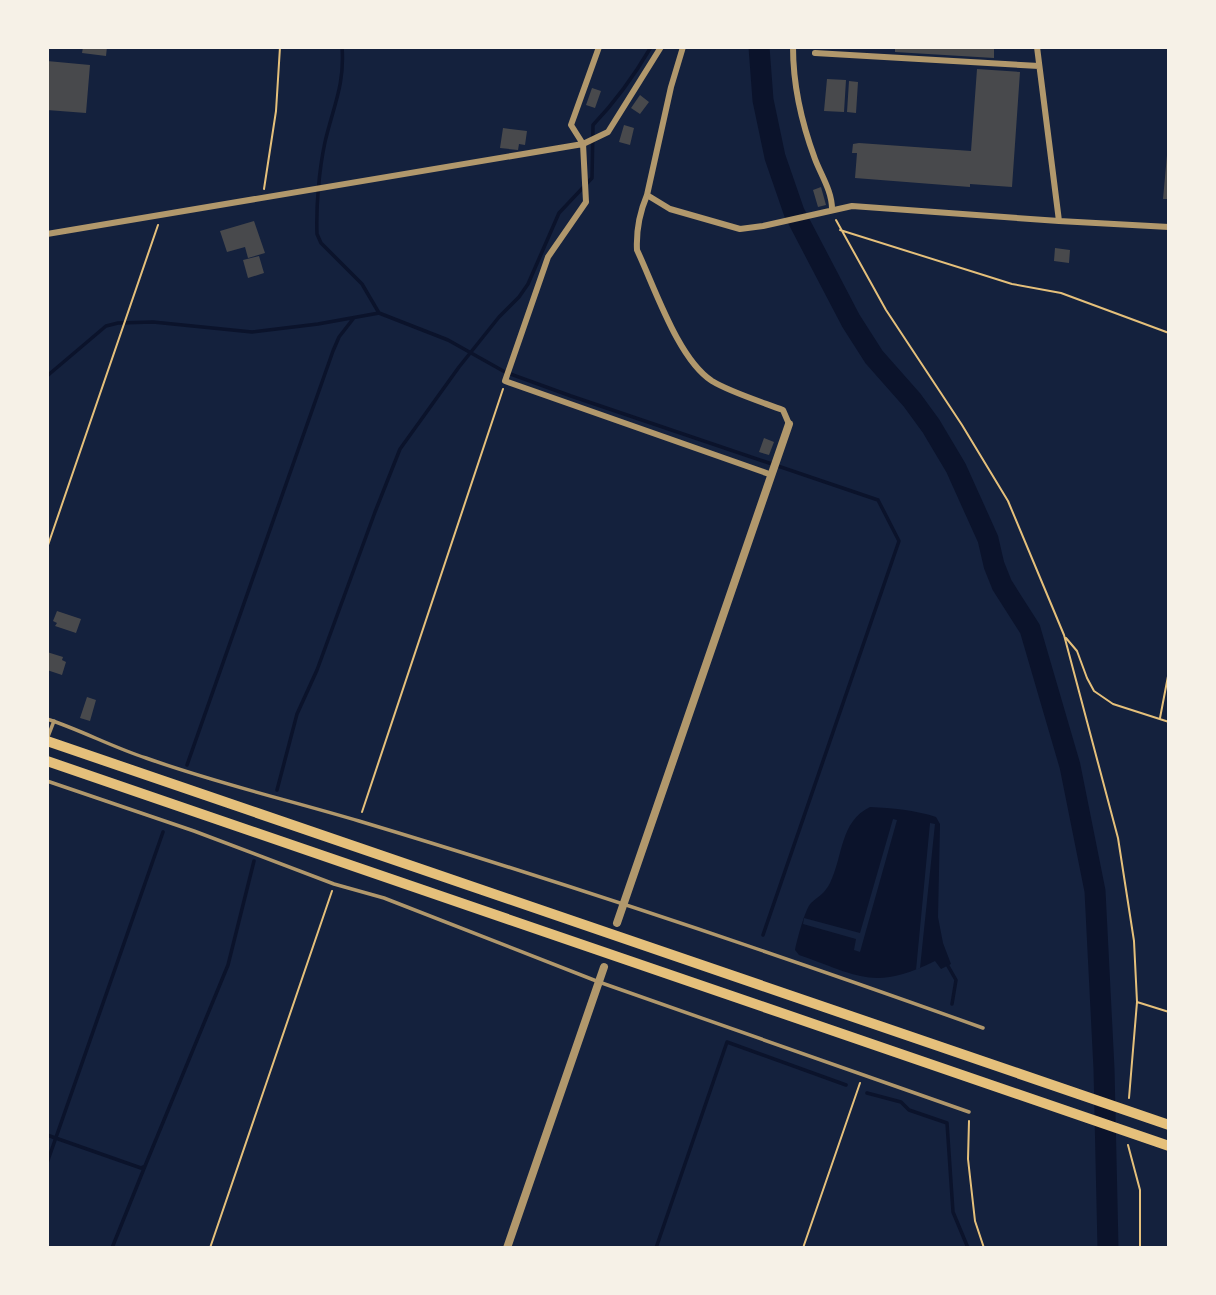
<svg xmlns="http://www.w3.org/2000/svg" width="1216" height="1295" viewBox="0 0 1216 1295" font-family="'Space Grotesk',sans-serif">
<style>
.water{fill:#0b132b}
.pier{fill:#14213d}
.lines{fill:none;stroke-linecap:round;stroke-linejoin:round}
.stream{stroke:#0b132b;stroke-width:3.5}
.river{stroke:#0b132b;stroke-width:21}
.building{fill:#48494c}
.path{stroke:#e5c07b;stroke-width:2}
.service{stroke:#b1986c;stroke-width:3.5}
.minor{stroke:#b1986c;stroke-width:6}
.tertiary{stroke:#b1986c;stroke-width:8}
.trunk{stroke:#e5c07b;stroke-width:10}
</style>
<rect width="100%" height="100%" fill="#14213d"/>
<path class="water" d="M870 807C892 808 915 810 936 817L940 824 938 917 943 943 951 964 941 969 935 961C874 991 859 976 799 955L795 950C797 940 805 909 811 903 819 896 825 893 830 883 843 857 840 821 870 807Z"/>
<path class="pier" d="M893 819 897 820 860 952 854 950 856 939 803 924 804 918 860 933Z
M930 823 935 824 920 968 916 970Z"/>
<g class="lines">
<path class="stream" d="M379 313 448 340 505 372 571 396 878 500 899 541 763 935
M47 376 106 326 118 323 153 322 252 332 318 324 379 313 362 284 321 243 317 234C316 206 319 170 325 142 333 107 345 85 342 47
M187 765 333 351 339 337 353 319
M277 790 297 714 317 670 375 512 400 449 459 367 499 317 519 297 528 284 559 213 592 178 593 125C616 101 634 76 651 47
M948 966 956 980 952 1004
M867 1093 901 1102 909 1110 947 1123 953 1212 968 1248
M47 1135 141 1168 145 1166 228 965 254 861
M47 1163 163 832
M112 1248 145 1166
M656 1248 727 1042 846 1085"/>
<path class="river" d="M759 47 763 100 775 157 794 212 851 321 874 357 912 400 931 426 956 468 988 539 994 565 1002 585 1030 629 1070 766 1095 891 1104 1069 1108 1248"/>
</g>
<path class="building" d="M83 47H107L106 56 82 53Z
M895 47H994V58L895 52Z
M47 61 90 65 86 113 47 110Z
M977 69 1020 72 1012 187 970 184V187L855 178 857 153H852L853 144 859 143 971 151Z
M827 79 846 80 844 112 824 111Z
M849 81 858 82 856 113 847 112Z
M592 88 601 91 595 108 586 105Z
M640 95 649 102 640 114 631 108Z
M624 125 634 128 630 145 619 142Z
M503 128 527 131 525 145 519 144 518 150 500 148Z
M1167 155H1169V199H1163Z
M821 187 826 205 818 207 813 190Z
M254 221 265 253 248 258 245 247 227 252 220 231Z
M1055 248 1070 250 1069 263 1054 261Z
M259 256 264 273 248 278 243 260Z
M764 438 774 442 769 455 759 452Z
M57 611 81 619 76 633 55 626 57 623 53 621Z
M47 652 63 657 62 660 66 662 62 675 47 670Z
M87 697 96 700 90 721 80 718Z"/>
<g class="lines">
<path class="path" d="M264 189 276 111 280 47
M836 220 886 310 962 425 1008 501 1064 635 1118 838 1134 941 1137 1002 1129 1098
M840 230 1012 284 1061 293 1169 333
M47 548 158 225
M1066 638 1077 651 1087 678 1094 691 1113 704 1169 722
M1160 718 1169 671
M362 812 503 389
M1137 1002 1169 1012
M969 1121 968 1159 975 1221 984 1248
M1128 1145 1140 1190V1248
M210 1248 332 891
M803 1248 860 1083"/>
<path class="service" d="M47 719C81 730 112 747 146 758 216 783 288 800 359 821 569 884 777 954 983 1028
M47 739 54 721
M47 781 194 831 334 884 384 898 599 982 969 1112"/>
<path class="minor" d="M599 47 571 125 583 144 608 132 661 47
M683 47 671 87 647 195 670 209 740 229 763 226 852 206 1059 221
M793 47C793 85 802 124 815 159 821 175 832 191 832 209
M1037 47 1059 221 1169 227
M815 53 1039 66
M647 195C639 214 636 230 637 250 655 288 678 359 712 381 730 392 762 402 783 410L789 424
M47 234 583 144 586 202 548 257 505 381 772 475"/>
<path class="tertiary" d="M617 923 789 424
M507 1248 604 967"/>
<path class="trunk" d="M47 741 1169 1125
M47 761 1169 1146"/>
</g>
<rect width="1216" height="1295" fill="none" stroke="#f6f1e7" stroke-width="98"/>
</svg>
